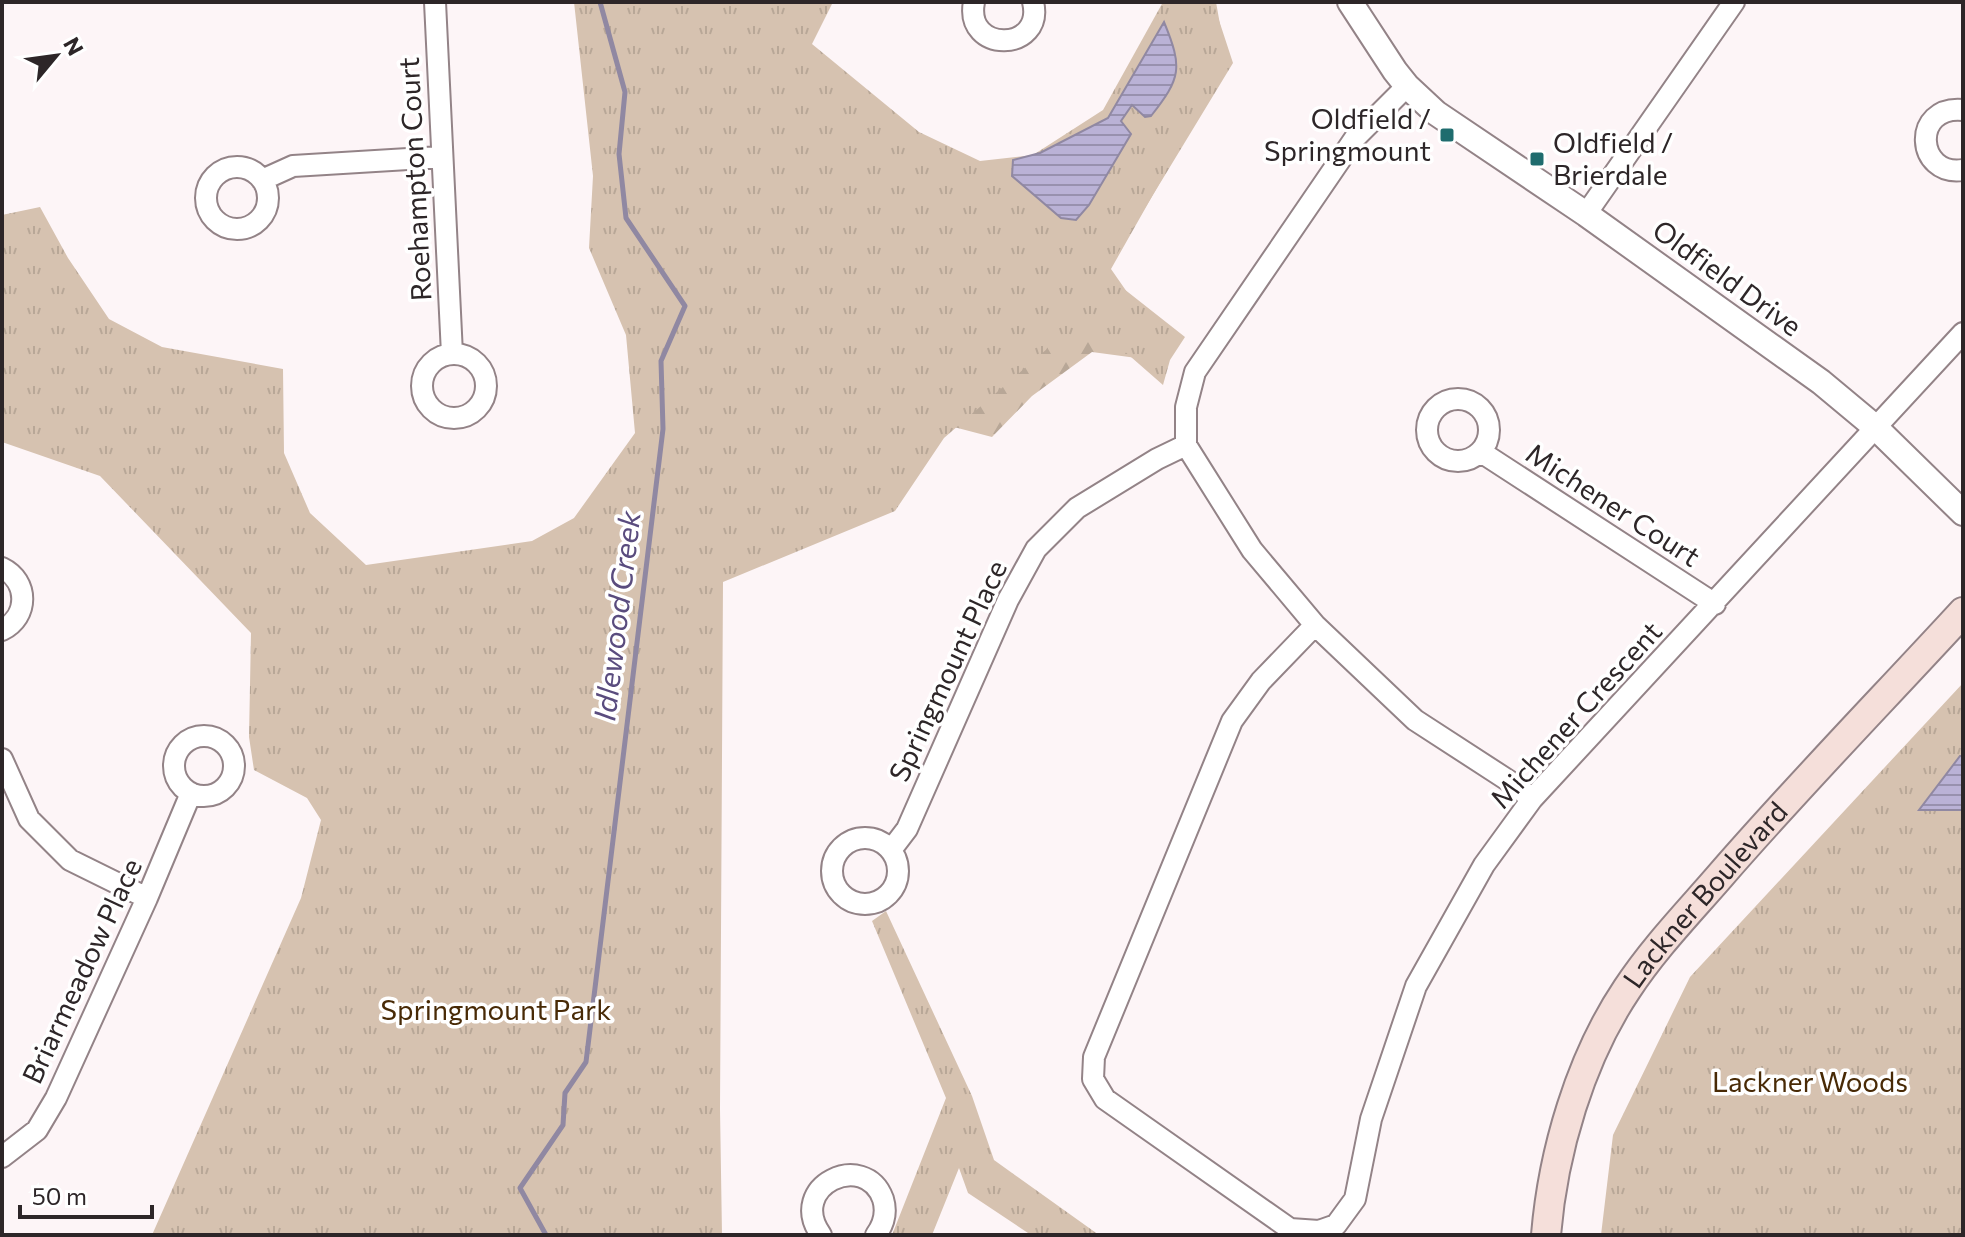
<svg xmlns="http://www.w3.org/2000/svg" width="1965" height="1237" viewBox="0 0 1965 1237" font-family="Commissioner,sans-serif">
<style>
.forest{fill:url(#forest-firs)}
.park{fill:url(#park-tufts)}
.water{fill:url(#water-rules);stroke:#9088a2;stroke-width:2}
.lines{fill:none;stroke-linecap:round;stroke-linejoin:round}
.stream{stroke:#9088a2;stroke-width:5}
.minor-casing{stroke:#938387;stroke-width:24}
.tertiary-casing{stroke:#938387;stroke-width:28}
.secondary-casing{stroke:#938387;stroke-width:32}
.minor{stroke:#fff;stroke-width:20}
.tertiary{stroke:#fff;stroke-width:24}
.secondary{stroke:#f5dfda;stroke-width:28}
.poi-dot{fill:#1f6c6e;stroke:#fff;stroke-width:3}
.labels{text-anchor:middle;stroke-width:7;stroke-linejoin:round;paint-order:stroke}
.poi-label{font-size:28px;fill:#2d2628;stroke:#fff;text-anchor:end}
.street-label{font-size:28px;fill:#2d2628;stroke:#fff}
.park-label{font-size:28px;fill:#482a06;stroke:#fff}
.water-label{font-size:30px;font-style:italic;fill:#5a4c7e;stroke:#fff}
</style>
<defs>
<pattern id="forest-firs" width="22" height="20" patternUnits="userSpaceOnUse" patternTransform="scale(2)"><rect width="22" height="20" fill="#d6c2b0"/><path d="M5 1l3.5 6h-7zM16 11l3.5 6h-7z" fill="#b8a797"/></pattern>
<pattern id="park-tufts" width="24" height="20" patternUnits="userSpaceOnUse" patternTransform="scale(2)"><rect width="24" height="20" fill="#d6c2b0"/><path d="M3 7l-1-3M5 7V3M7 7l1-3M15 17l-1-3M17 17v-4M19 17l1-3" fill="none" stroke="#b8a797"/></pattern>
<pattern id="water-rules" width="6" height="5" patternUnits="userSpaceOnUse" patternTransform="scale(2)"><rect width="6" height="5" fill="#bab2d6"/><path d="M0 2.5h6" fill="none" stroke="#9891ae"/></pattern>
</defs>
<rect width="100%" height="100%" fill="#fdf5f7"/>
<path class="forest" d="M1173 2H1216L1227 64 1111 269 1136 305 1144 359 1092 352 1032 396 992 437 931 421Z"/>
<path class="park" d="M574 2H833L812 44 919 132 980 161 1033 155 1103 110 1163 2H1213L1233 63 1105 274 1185 337 1170 360 1163 385 1123 350 1062 336 944 438 895 511 723 582 720 1109 722 1235H152L301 898 321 820 307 798 254 770 249 737 251 633 100 476 2 442V215L40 207 68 258 109 319 162 347 283 369 284 453 310 513 366 565 532 541 574 518 635 433 626 335 589 248 593 176Z
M1963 683V1235H1601L1613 1135 1690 977Z
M886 911 972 1096 994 1160 1099 1235H1031L968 1193 959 1168 932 1235H892L946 1098 872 921Z"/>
<path class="water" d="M1164 22C1183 68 1181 78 1151 116L1145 117 1132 105 1121 121 1131 134 1089 205 1076 220 1061 218 1012 176 1013 160 1040 153 1108 118Z
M1960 756H1963V810H1919Z"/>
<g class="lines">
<path class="stream" d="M546 1235 520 1188 563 1125 565 1093 586 1062 663 429 661 361 685 306 626 218 619 154 625 92 600 2"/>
<g class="minor-casing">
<path id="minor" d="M435 2 452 354
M974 2C964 54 1045 52 1033 2
M1407 86 1355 138 1195 372 1186 407V445L1252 550 1315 625 1415 720 1509 781 1532 799
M1963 110C1911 105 1916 177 1963 170
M206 198a31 31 0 1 1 62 0a31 31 0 1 1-62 0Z
M262 180 293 166 441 157
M1586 214 1734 2
M422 386a32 32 0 1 1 64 0a32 32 0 1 1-64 0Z
M1427 430a31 31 0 1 1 62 0a31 31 0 1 1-62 0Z
M1481 452 1715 604
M2 568C29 581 29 617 2 630
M1315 625 1261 681 1232 721 1094 1057 1093 1079 1105 1099 1290 1229 1319 1231 1336 1225 1355 1199 1371 1119 1416 986 1484 865 1532 799 1963 333
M174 766a30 30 0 1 1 60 0a30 30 0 1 1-60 0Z
M2 759 29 819 70 860 147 898
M832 871a33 33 0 1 1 66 0a33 33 0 1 1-66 0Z
M891 850 907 829 1008 600 1036 549 1077 508 1157 459 1186 445
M2 1157 37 1130 56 1098 147 898 191 793
M821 1235C786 1186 865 1149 883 1199 887 1212 884 1224 876 1235"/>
</g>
<g class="tertiary-casing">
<path id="tertiary" d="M1350 2 1395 71 1407 86 1436 113 1586 214 1821 382 1875 427 1963 513"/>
</g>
<g class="secondary-casing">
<g id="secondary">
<path id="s1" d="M1546 1235C1553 1152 1580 1059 1627 989 1654 948 1688 913 1720 876 1798 786 1882 700 1963 612"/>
</g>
</g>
<use href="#minor" class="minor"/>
<use href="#tertiary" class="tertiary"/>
<use href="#secondary" class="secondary"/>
</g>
<g class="poi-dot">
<rect x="1439" y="127" width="16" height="16" rx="4"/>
<rect x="1529" y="151" width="16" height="16" rx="4"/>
</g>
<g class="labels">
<g class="poi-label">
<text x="1431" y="129">Oldfield /<tspan x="1431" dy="32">Springmount</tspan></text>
<text x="1553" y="153" text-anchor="start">Oldfield /<tspan x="1553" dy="32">Brierdale</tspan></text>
</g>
<g class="street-label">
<text transform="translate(415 179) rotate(-93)" y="10">Roehampton Court</text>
<text transform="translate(1727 278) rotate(36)" y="10">Oldfield Drive</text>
<text transform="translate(1613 505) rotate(33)" y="10">Michener Court</text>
<text transform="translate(948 671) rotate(-65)" y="10">Springmount Place</text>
<text transform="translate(1576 715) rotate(-48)" y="10">Michener Crescent</text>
<text dy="10" stroke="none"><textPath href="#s1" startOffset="384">Lackner Boulevard</textPath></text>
<text transform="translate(82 971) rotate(-65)" y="10">Briarmeadow Place</text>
</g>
<g class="park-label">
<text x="496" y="1020">Springmount Park</text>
<text x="1810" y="1092">Lackner Woods</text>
</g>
<g class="water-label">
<text transform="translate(618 616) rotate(-83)" y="10">Idlewood Creek</text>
</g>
</g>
<rect width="1965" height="1237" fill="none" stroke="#2d2628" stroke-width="8"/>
<g transform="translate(56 56) rotate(61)" stroke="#ffffff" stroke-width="6" paint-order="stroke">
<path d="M0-6L14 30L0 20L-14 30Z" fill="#2d2628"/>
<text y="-12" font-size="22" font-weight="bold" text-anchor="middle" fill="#2d2628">N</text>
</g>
<path d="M20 1205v12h132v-12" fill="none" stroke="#2d2628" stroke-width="4"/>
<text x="32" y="1205" font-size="24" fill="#2d2628" stroke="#ffffff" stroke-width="6" paint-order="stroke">50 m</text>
</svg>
